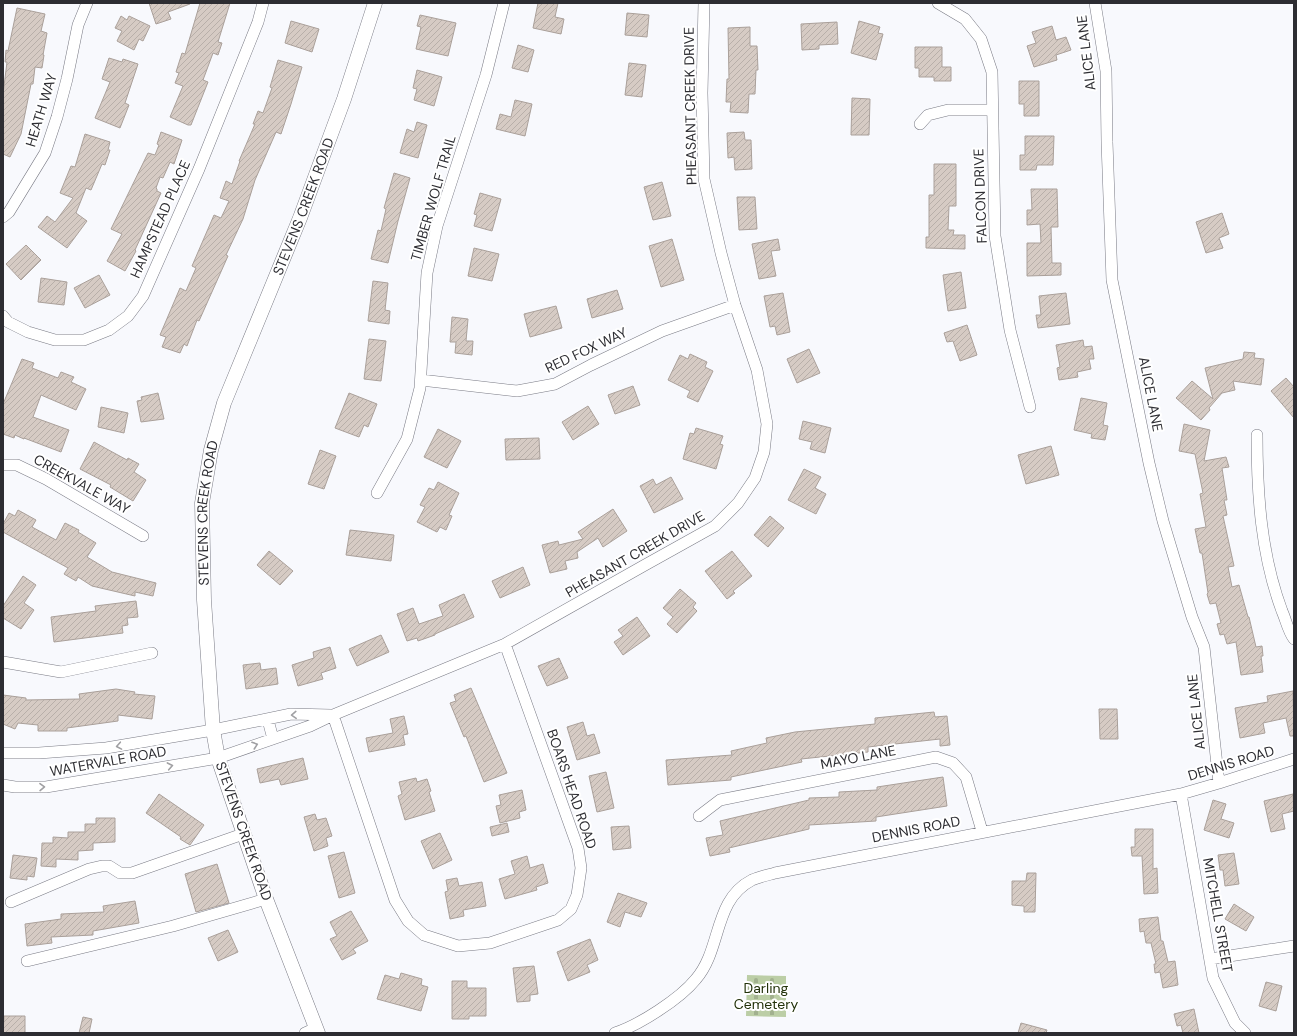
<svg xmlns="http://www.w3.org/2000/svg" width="1297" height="1036" viewBox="0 0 1297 1036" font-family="'DM Sans',sans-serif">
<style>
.cemetery{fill:url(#cemetery-stones)}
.building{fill:url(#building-hatch);stroke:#aaa09a}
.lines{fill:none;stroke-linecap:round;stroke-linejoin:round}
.minor-casing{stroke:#7a7b85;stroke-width:12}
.tertiary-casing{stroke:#7a7b85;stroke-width:15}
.minor{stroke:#fff;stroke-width:11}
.tertiary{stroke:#fff;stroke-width:14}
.oneway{stroke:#a0a0a3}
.labels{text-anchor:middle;stroke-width:4;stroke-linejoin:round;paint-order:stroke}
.street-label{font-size:14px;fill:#2d2d32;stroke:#fff}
.park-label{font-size:14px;fill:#23320a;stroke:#fff}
</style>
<defs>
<pattern id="cemetery-stones" width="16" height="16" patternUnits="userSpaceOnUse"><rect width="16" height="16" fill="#bccea6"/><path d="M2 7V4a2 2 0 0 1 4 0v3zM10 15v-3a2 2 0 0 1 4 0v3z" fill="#a2b18f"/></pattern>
<pattern id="building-hatch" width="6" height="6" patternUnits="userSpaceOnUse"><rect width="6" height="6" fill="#d6cbc4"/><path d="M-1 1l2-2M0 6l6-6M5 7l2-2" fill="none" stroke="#b8afa9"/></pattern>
</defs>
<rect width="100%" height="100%" fill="#f8f9fd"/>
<path class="cemetery" d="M747 975 786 976V1017L746 1016Z"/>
<path class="building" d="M149 3H190V4L168 12 171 19 156 24Z
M200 3H230L218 42 222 43 218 55 213 53 203 80 208 82 191 125H188L170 117 183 86 175 83 179 73 176 72 182 53 185 54Z
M538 3H558L555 17 564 19 561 34 533 28Z
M17 8 45 14 41 31 47 33 43 55H44L42 68 35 67 33 84H31L21 134 10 157 3 154V94L7 62H5L6 50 8 51Z
M627 13 649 15 647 37 625 35Z
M420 15 456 23 448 56 416 49 421 27 417 26Z
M121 16 127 20 129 16 150 26 143 41 139 39 134 50 117 41 122 31 115 28Z
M291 21 319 29 312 52 285 43Z
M859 21 880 27 878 33 883 34 876 60 851 53Z
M837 22 838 44 819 45V49L802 50 801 24Z
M1052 26 1056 40 1066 37 1071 50 1056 55 1057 60 1034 67 1027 46 1036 43 1032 32Z
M750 27V46H757L758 70H756L755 94H749L748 113 730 112 731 102H726L727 79H729L728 28Z
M518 45 534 50 528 72 512 68Z
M915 47H942V67H951V81H934V77H919V68H915Z
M109 58 122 62 123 59 138 64 125 103 129 105 120 128 95 118 110 82 102 79Z
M278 60 302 67 291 104 281 134 276 132 255 180 243 219 226 255 228 256 199 321 197 320 187 346 184 344 180 353 162 347 166 337 160 335 180 288 186 291 196 268 192 266 214 215 221 218 229 201 220 198 226 181 232 184 240 161H239L255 124H253L258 111 263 113 272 88 270 87Z
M629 63 646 65 642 97 625 95Z
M417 70 442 77 434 106 414 100 417 89 413 88Z
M1019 81H1039V116H1024V104H1019Z
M852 98 870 99 869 135H851Z
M515 100 532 104 525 136 496 129 500 114 511 117Z
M417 122 427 125 418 158 400 153 407 129 414 132Z
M161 132 182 140 174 164 170 162 163 178 160 177 156 188 157 189V191L161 193 135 250 136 251 125 271 107 261 122 234 111 229 148 153 155 155 159 145 157 144Z
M744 132 745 140H751L752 169 735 170 734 157 728 158 727 133Z
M85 134 110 142 108 150H110L105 165 102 164 91 190 86 188 76 213 87 221 67 248 38 227 47 216 55 222 73 198 60 193 71 166 75 167Z
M1025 136H1054L1053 165H1037L1036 170H1020V155H1025Z
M934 164H956V206H949L948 230H954L953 235H965V249L926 248V237H929V195H934Z
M394 173 410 178 398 221 388 263 371 259 378 230 381 231 386 209 384 208Z
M662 182 671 216 653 220 644 187Z
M1031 189H1057L1058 227H1051L1052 263H1061V275L1027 276V243H1041L1040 224 1027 225V210H1032Z
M480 193 501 199 492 231 474 226 477 215 474 214Z
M737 197H755L757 229 739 230Z
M1222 213 1229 234 1219 238 1223 248 1206 253 1196 222Z
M672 239 684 280 661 287 649 246Z
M778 239 780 250 771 251 776 276 759 279 752 244Z
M26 245 41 260 21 280 6 264Z
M474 248 499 254 492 281 468 276Z
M961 272 966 308 948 311 943 275Z
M99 275 110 295 85 308 74 288Z
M41 278 67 282 64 305 38 302Z
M373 281 388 283 385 310 390 311 389 324 368 321Z
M617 290 623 309 592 318 587 299Z
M783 293 790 332 777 335 775 326 770 327 764 296Z
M1066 293 1070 324 1038 328 1036 315H1041L1039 296Z
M556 306 562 328 530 337 524 314Z
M452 317 468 319 466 341H473L472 355 455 353 456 342H450Z
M967 325 977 355 960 361 953 341 947 342 944 333Z
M369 339 386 341 381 381 364 379Z
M1083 340 1084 347 1092 346 1094 359H1089L1091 369 1077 372 1078 377 1059 380 1057 368 1060 367 1056 345Z
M809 349 820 373 797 383 787 359Z
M1244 352 1255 353 1254 358 1264 359 1261 385 1233 381 1235 390 1222 393 1209 408 1210 410 1201 420 1176 398 1192 381 1213 399 1205 368 1243 359Z
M690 354 707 362 705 367 713 371 698 402 687 397 690 391 668 380 680 355 688 359Z
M22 359 34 363 32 368 58 378 61 372 74 377 71 382 86 389 76 410 41 395 33 417 69 430 61 452 24 438V439L15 435 14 438 3 434V404Z
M1286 378 1294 387V418L1271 391Z
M633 386 640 405 615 414 608 395Z
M158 393 164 419 141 422 137 401 142 400 141 397Z
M349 393 377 404 368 427 364 425 359 437 335 428Z
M1081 398 1107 403 1103 425 1108 426 1105 440 1091 438 1092 434 1074 430Z
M588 406 599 424 573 440 562 422Z
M101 407 128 413 124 433 98 427Z
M803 421 831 428 825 453 810 449 812 442 799 439Z
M1184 424 1210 430 1204 461 1226 457 1229 467 1222 468 1227 500H1224L1227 515 1223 516 1234 566 1228 567 1232 587 1239 585 1248 617H1249L1256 647 1262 646 1263 656H1261L1263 672 1241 675 1236 642 1227 644 1224 634 1220 635 1217 624 1221 623 1216 603 1210 604 1207 594 1208 593 1202 553H1200L1195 529 1206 527 1200 494 1203 493 1195 454 1179 451Z
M696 428 723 436 720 444 723 445 716 469 683 459 690 433 694 434Z
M438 429 461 441 447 468 424 457Z
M539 438 540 459 506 460 505 439Z
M94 442 127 460 128 458 139 464 134 472 146 480 133 501 110 487 111 485 80 469Z
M1051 446 1059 475 1026 484 1018 455Z
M320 450 336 456 324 489 308 484Z
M804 469 821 477 815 488 826 494 816 514 788 500Z
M671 477 683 499 654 513 640 486 653 479 656 485Z
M438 482 459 493 449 515 452 516 446 530 440 527 437 532 417 522 425 507 420 505 429 488 434 490Z
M613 509 627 531 603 547 598 538 577 552 578 558 565 561 567 569 550 573 542 545 558 541 559 545 583 539 578 532Z
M18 510 36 520 32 527 56 540 65 523 79 530 78 532 96 543 87 557 112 572 156 583 153 596 135 592V596L92 586 78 577 76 581 64 574 68 568 3 532V524L9 513 15 516Z
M770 516 784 528 768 547 754 535Z
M350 530 394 535 391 561 346 555Z
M269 551 293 571 280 585 257 565Z
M732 551 752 576 733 591 735 593 727 599 705 571Z
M523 567 530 585 500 598 492 581Z
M23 576 36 585 24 603 34 610 21 629 3 618V606Z
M680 589 696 603 693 607 697 611 677 633 667 624 673 617 663 608Z
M464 594 474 617 435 634V635L418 641 417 638 407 641 397 614 413 608 419 624 443 616 439 605Z
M136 601 138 617 127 618 128 625 122 626 123 633 54 642 51 617 96 611 95 606Z
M637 617 650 636 623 655 614 642 623 636 618 630Z
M381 635 389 652 357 666 349 649Z
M330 647 336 668 321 673 323 679 298 686 292 665 314 658 313 652Z
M559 658 568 678 547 686 538 666Z
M260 663 261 670 276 668 278 684 246 689 243 665Z
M471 688 507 773 484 782 466 736 464 737 450 703 456 701 454 695Z
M116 689 135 692 134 694 155 696 152 719 118 715V721L67 728V731H38V725L18 723 15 729 3 724V695L26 698V700L80 699 79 694Z
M1293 691 1294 736H1290L1286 718 1263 723 1265 733 1240 738 1235 708 1268 702 1267 696Z
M1099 709H1117L1118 739H1100Z
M934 712 935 717 947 716 950 745 940 746V739L868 747V752L801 759 802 762 731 777V780L668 785 666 760 732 755 731 751 767 743 766 738 795 732 875 724V718Z
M404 716 408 734 403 735 405 745 369 752 366 738 393 733 390 719Z
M583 722 587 736 594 734 600 753 577 760 567 727Z
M303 758 308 779 281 785 279 779 260 783 257 769Z
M606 772 614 808 597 812 589 776Z
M943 777 947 806 876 817V821L809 825V829L729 848 730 852 710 856 706 838 723 835 720 821 809 800V798L839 797V792L877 790V787Z
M416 778 417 782 427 779 431 791 429 792 435 811 405 820 398 796 402 794 399 782Z
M522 790 526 810 519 812 520 818 500 823 496 806 501 805 499 795Z
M159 794 204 825 190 845 180 839 181 837 146 813Z
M1293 794 1294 811 1282 814 1285 829 1271 832 1264 801Z
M1213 800 1226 804 1221 819 1234 823 1229 838 1204 830Z
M315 814 317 820 326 818 332 836 326 838 328 846 314 851 304 817Z
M96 818H115V842L93 843V850L78 851V860L56 859V867L41 866 42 843H53V837L68 838V832H85V824H96Z
M507 823 509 832 492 836 490 827Z
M629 826 631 848 613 850 611 827Z
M1135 829H1153V869L1157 868 1158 893 1144 894 1142 856H1132L1131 847H1135Z
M440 833 452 860 433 869 421 841Z
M344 852 355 893 339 898 328 856Z
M1234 853 1239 884 1225 886 1223 870H1220L1218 855Z
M13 855 37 858 34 877 27 876V880L10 878Z
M527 856 530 868 543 864 548 883 536 887 537 890 505 899 499 879 515 874 511 861Z
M217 864 229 903 196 912 185 874Z
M1027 873H1036L1035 912H1024V906L1012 905V881H1026Z
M457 878 459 886 482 882 486 906 463 910 464 916 450 919 445 892 448 891 446 880Z
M618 893 647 903 641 917 625 912 620 927 607 922Z
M135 901 139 923 93 931V935L51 937 52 943 27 946 25 924 61 919V914L104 912 103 906Z
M1234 904 1254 917 1246 931 1225 919Z
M351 911 368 941 353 949 356 953 342 960 330 939 337 936 330 922Z
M1158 917 1161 941H1163L1168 962 1175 961 1178 985 1163 988 1160 972 1155 973 1154 964H1156L1151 943H1146L1144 931 1140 932 1139 919Z
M228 930 238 952 218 961 208 938Z
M590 939 598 960 587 965 590 972 568 981 557 952Z
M534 966 538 994 530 995V1001L517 1002 513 968Z
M401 973 422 979 421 985 428 987 421 1011 377 999 385 975 399 979Z
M452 981H467V988H486V1016H469V1019H452Z
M1266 982 1282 986 1276 1011 1259 1006Z
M1194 1009 1199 1033H1183L1181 1025 1177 1026 1174 1014Z
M4 1016H25V1033H3Z
M83 1017 92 1019 89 1033H79Z
M1021 1023 1047 1030 1046 1033H1018Z"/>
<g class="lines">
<g class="minor-casing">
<path id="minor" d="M938 3 965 19 981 39 992 72 995 236 1010 330 1030 407
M1095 3 1106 71 1107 142 1112 280 1149 463 1163 521 1192 617 1204 647 1219 783
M920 124 928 115 948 110H992
M3 217 9 212 45 153 57 117 67 79 78 25 87 3
M3 316 8 322 28 332 55 340H84L109 330 128 316 143 296 199 169 258 22 263 3
M421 380 517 391 555 384 591 365 662 331 735 305
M1257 435C1257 494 1261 555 1282 611 1286 620 1288 631 1294 639
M3 465H17L46 479 143 536
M377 493 407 439 420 388 427 273 437 226 486 75 504 3
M3 662 61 672 152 653
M333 715 395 900 408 921 424 935 458 946 490 943 558 920 571 909 577 895 581 868 578 848 505 644
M268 720 273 739
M3 753H39L106 748 213 730 291 714 331 715
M3 785 15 787H46L218 758 310 726 333 715 505 644 645 565 715 526 738 503 755 478 764 452 767 424 757 370 735 305 721 253 704 179 702 93 704 3
M1181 794 1213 978 1235 1023 1245 1033
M699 816 720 800 936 757 953 763 966 777 982 831
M11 902 89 869 102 866H109L120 873H132L243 834
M1210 959 1294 946
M27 961 173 926 266 899
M305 1033 316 1028
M615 1033C639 1025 680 999 696 979 722 949 713 900 752 880 759 877 768 875 775 873L1181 794 1219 783 1294 759"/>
</g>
<g class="tertiary-casing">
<g id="tertiary">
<path id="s1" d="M318 1033 266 899 218 758 213 730 204 600 202 503 211 450 224 403 300 218 344 99 375 3"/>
</g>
</g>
<use href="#minor" class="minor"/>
<use href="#tertiary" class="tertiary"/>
</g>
<defs><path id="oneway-chevron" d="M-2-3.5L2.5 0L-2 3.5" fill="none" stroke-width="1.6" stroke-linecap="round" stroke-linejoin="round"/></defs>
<g class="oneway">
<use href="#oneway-chevron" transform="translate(294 715) rotate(177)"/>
<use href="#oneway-chevron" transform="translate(255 745) rotate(-19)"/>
<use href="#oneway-chevron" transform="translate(119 746) rotate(170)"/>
<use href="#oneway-chevron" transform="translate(170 766) rotate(-11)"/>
<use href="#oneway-chevron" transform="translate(42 787) rotate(-1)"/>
</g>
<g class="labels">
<g class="street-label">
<text transform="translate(1086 53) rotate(-97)" y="5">ALICE LANE</text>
<text transform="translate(690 106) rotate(-91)" y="5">PHEASANT CREEK DRIVE</text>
<text transform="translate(41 110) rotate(-73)" y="5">HEATH WAY</text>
<text transform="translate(980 196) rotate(-92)" y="5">FALCON DRIVE</text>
<text transform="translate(433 198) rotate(-74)" y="5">TIMBER WOLF TRAIL</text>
<text dy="5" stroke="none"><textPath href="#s1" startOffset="863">STEVENS CREEK ROAD</textPath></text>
<text transform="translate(160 219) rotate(-66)" y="5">HAMPSTEAD PLACE</text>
<text transform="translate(586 350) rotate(-25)" y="5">RED FOX WAY</text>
<text transform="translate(1151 394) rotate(79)" y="5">ALICE LANE</text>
<text transform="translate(82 484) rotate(29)" y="5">CREEKVALE WAY</text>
<text dy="5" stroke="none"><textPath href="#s1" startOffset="539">STEVENS CREEK ROAD</textPath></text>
<text transform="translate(635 554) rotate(-30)" y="5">PHEASANT CREEK DRIVE</text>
<text transform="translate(1196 712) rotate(-96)" y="5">ALICE LANE</text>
<text transform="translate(858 757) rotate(-11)" y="5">MAYO LANE</text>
<text transform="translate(108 761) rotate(-10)" y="5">WATERVALE ROAD</text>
<text transform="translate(1231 763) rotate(-17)" y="5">DENNIS ROAD</text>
<text transform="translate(572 789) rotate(71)" y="5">BOARS HEAD ROAD</text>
<text transform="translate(916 829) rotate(-11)" y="5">DENNIS ROAD</text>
<text transform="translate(244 831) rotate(71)" y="5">STEVENS CREEK ROAD</text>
<text transform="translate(1218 915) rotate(80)" y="5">MITCHELL STREET</text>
</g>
<g class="park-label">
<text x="766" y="993">Darling<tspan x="766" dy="16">Cemetery</tspan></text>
</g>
</g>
<rect width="1297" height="1036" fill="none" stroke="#2d2d32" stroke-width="8"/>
</svg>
